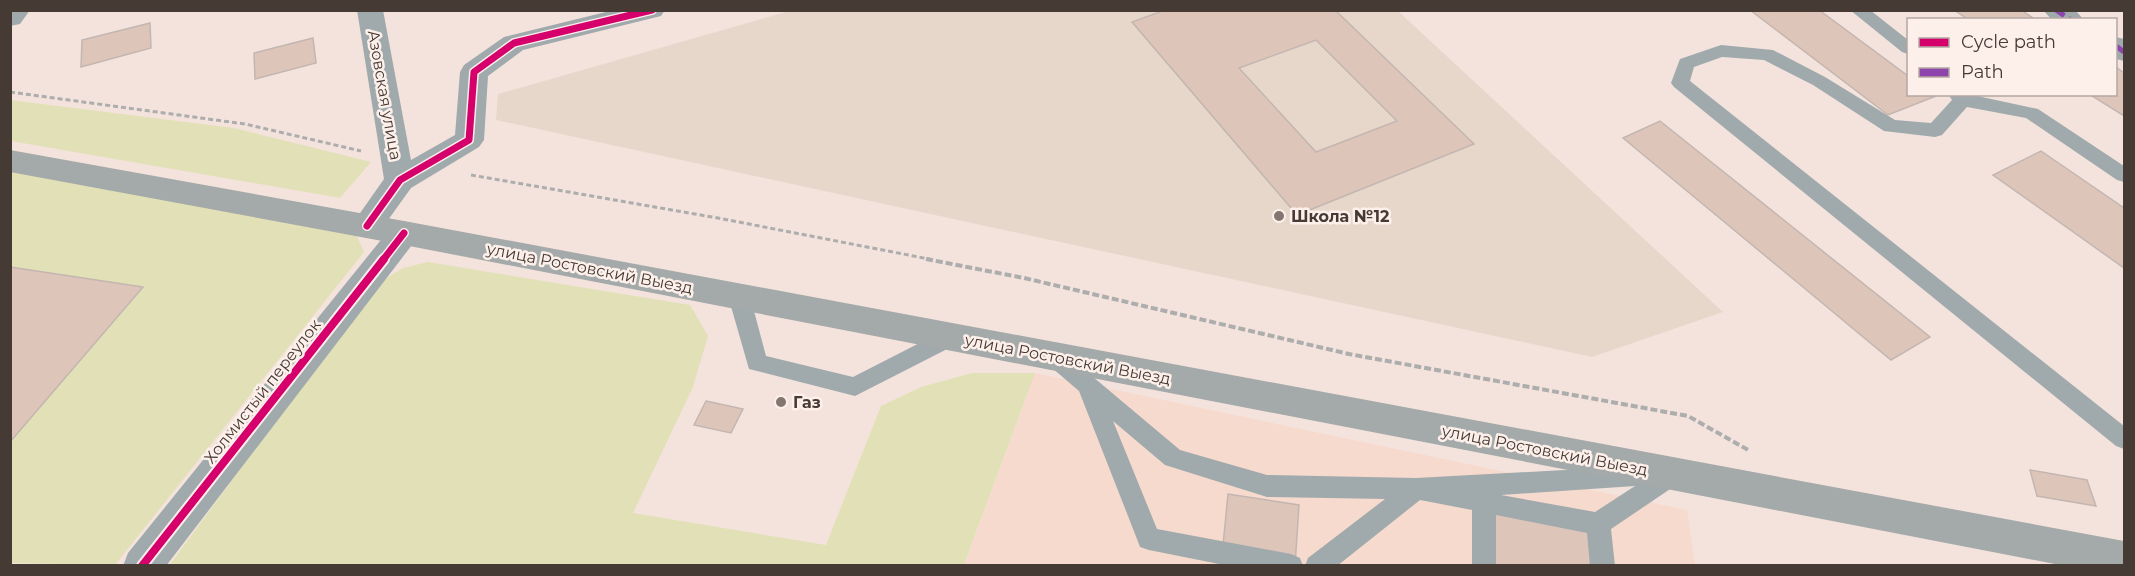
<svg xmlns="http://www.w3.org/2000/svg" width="2135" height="576" viewBox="0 0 2135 576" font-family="Montserrat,sans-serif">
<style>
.built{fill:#f7dace}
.education{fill:#e7d7cb}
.green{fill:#e2e0b7}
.building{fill:#dec5ba;stroke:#c3b6b1;stroke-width:1.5;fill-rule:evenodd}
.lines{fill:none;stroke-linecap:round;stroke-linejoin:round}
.path-far1{stroke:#adadad;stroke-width:3;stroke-dasharray:5 3;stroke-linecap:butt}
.path{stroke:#adadad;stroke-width:4;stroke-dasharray:7 3;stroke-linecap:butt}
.service{fill:#a0aaac;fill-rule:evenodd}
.minor{fill:#a0aaac;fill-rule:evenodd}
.secondary{fill:#a4a9a9;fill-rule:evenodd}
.quiet{stroke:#8e44ad;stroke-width:5;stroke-dasharray:10 5;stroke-linecap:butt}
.cycleway-far1-casing{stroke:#fdf0eb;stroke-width:10}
.cycleway-casing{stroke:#fdf0eb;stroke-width:12}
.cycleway-far1{stroke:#d6006c;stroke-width:7}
.cycleway{stroke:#d6006c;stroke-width:8}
.poi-dot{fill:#83756f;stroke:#fdf0eb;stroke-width:2}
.labels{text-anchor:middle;stroke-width:5;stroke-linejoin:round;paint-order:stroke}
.street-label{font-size:16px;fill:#463a35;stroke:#fdf0eb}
.poi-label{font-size:16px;font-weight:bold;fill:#463a35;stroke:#fdf0eb;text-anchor:start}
</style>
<rect width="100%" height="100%" fill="#f4e3dc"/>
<path class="built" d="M1035 373 1687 510 1695 565 964 566Z"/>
<path class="education" d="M789 11H1398L1723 312 1592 357 496 120 498 94Z"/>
<path class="green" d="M10 100 234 128 371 162 340 198 11 141Z
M11 171 356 234 364 252 115 565 11 563Z
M428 262 690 305 708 336 693 387 633 513 826 545 881 406 921 387 972 373H1035L964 565 169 566 374 286 403 268Z"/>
<path class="building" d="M1165 10H1335L1474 144 1297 215 1132 22ZM1316 40 1397 121 1316 152 1239 68Z
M1750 10H1819L1908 76V94L1936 96 1888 115Z
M1954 10H2021L2036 20H1969Z
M150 23 151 48 81 67 82 40Z
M313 38 316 63 255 79 254 53Z
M2116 67 2124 73V116L2089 94H2116Z
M1660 121 1930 337 1891 360 1623 138Z
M2041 151 2124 208V268L1993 175Z
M10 267 143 287 10 442Z
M706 401 743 409 731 433 694 425Z
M2030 470 2087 480 2096 506 2037 496Z
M1228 494 1299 505 1295 566H1221Z
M1491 510 1594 528 1597 566H1492Z"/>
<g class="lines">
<path class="path-far1" d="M10 92 245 124 361 151
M471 175 718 218 934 260"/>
<path class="path" d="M926 259 1024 278 1349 354 1688 416 1750 451"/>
<path class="service" d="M1850 10H1870L1908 40V54L1902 52Z
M1721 45 1773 50 1825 77 1895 120 1931 123 1952 100 1948 94H1968L2038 109 2124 166V182L2117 180 2026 118 1967 107 1942 135 1935 137 1884 131 1813 85 1764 60 1722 57 1694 67 1690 81 2124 426V449L2116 446 1674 87 1671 83 1680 59Z
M739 288 746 290 750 296 766 356 853 377 943 331 951 328 959 331 962 337 959 343 855 396 749 369 728 296 732 290Z
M1053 347 1061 350 1180 450 1267 475 1416 478 1637 466 1645 469 1648 478 1674 464 1682 467 1686 474 1682 481 1611 529 1615 566H1590L1587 533 1496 515V566H1472V510L1420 500 1337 566H1305L1308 558 1385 499 1267 497 1165 465 1113 421 1157 529 1291 554 1300 558 1303 566H1229L1149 550 1140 547 1137 539 1079 391 1045 362 1042 356 1045 350ZM1635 486 1595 512 1501 495Z"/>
<path class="minor" d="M10 10H30L20 24 10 26Z
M357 10H383L411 160 455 135 460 72 464 65 504 37 614 10H665L661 16 523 50 488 76 484 140 479 147 411 188 378 234 367 238 356 234 351 226 384 179Z
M2043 10H2075L2084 20H2052Z
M2116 37 2124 39V61L2116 59Z
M404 221 415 225 420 233 415 241 166 566H123L128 553 393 225Z"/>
<path class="secondary" d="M10 150 404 221 2124 541V566H2065L404 245 10 172Z"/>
<path class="quiet" d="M2056 10 2071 20
M2116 46 2124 52"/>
<g class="cycleway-far1-casing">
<path id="cycleway-far1" d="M367 226 400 180 469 140 474 72 514 43 652 10
M383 260 404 233"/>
</g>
<g class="cycleway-casing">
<path id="cycleway" d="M142 566 384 259"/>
</g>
<use href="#cycleway-far1" class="cycleway-far1"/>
<use href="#cycleway" class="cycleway"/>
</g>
<g class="poi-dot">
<circle cx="1279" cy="216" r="6"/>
<circle cx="781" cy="402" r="6"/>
</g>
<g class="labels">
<g class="street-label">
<text transform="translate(385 95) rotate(80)" y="6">Азовская улица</text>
<text transform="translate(590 268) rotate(11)" y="6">улица Ростовский Выезд</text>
<text transform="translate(1068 359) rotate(11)" y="6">улица Ростовский Выезд</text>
<text transform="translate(262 391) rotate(-52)" y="6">Холмистый переулок</text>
<text transform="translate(1545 450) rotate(11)" y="6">улица Ростовский Выезд</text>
</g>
<g class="poi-label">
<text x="1291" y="222">Школа №12</text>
<text x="793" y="408">Газ</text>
</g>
</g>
<rect width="2135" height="576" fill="none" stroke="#463a35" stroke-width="24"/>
<rect x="1907" y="18" width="210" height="78" fill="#fdf0eb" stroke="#b4a7a2" stroke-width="1.5"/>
<rect x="1919" y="38" width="30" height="9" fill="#d6006c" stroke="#b4a7a2" stroke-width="1.5"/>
<text x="1961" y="48" font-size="18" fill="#463a35">Cycle path</text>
<rect x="1919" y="68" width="30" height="9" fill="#8e44ad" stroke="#b4a7a2" stroke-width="1.5"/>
<text x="1961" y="78" font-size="18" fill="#463a35">Path</text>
</svg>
